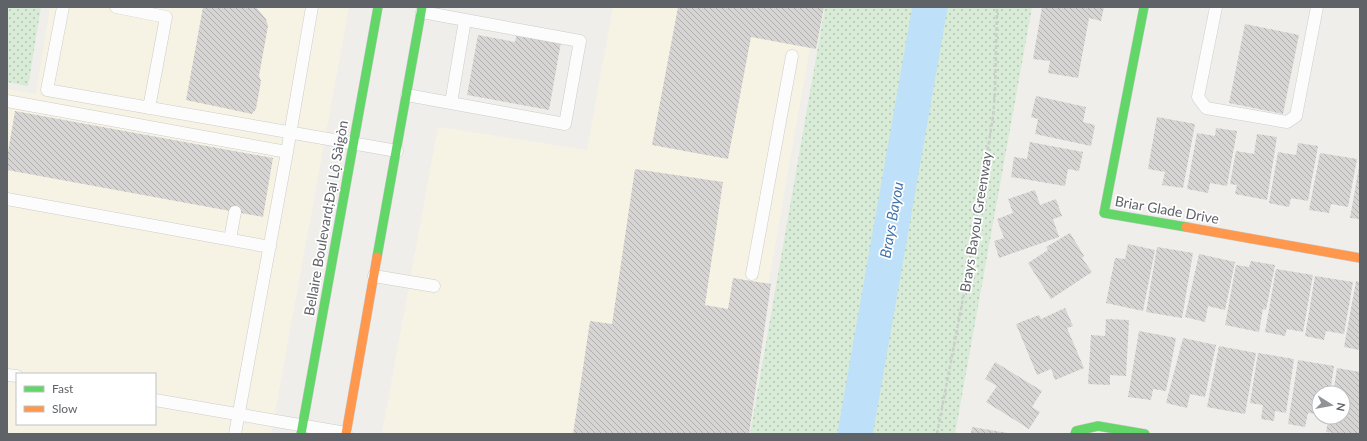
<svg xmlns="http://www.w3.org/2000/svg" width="1367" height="441" viewBox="0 0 1367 441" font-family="Lato,sans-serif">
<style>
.commercial{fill:#f7f3e4;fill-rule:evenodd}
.grass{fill:url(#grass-dots)}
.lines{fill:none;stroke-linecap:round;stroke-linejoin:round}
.river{stroke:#bfe0f9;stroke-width:35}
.building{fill:url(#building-back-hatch)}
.lane-casing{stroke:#cbcccc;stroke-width:13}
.fast-casing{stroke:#cacacb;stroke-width:10}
.slow-casing{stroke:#cacacb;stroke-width:10}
.path{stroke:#cacfcc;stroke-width:2.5;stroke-dasharray:4 2;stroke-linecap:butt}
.lane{stroke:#fdfcfc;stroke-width:12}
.fast{stroke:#63d668;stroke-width:9}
.slow{stroke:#ff974d;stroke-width:9}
.labels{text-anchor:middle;stroke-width:3.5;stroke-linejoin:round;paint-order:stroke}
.street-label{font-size:14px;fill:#5f6368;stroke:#fff}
.water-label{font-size:15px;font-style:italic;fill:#4174aa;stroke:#fff}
</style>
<defs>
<pattern id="grass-dots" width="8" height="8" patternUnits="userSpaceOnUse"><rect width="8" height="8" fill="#d8ebd6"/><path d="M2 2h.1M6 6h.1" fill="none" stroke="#b2c2b1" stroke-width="1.8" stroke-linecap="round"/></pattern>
<pattern id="building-back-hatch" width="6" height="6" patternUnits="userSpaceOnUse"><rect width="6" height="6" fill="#d6d5d3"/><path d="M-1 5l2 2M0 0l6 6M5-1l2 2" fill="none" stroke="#b1b0af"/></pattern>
</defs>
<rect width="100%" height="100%" fill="#efeeea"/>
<path class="commercial" d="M50 7H349L271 434H7V89L36 94ZM17 374H155V424H17Z
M613 7H817L742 434H382L438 127 587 150Z"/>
<path class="grass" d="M7 7H41L28 86 7 82Z
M825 7H1032L955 434H750Z"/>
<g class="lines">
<path class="river" d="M855 434 930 7"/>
</g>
<path class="building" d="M203 7H256L266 19 268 26 259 76 261 81 256 109 252 114 186 100Z
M678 7H824L816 49 751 37 728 159 652 145Z
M1042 7H1104L1101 21 1089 18 1078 78 1048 73 1050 61 1033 59Z
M1245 24 1299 35 1283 114 1229 103Z
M517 33 561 42 549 110 467 95 478 35 515 42Z
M1036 96 1086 107 1083 122 1095 125 1091 146 1035 134 1038 119 1031 117Z
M15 111 273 158 263 217 7 170V158Z
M1157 117 1195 124 1183 188 1162 185 1165 172 1148 169Z
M1216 128 1237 131 1227 186 1210 183 1208 193 1187 189 1197 133 1215 136Z
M1257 134 1277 137 1267 200 1235 194 1237 185 1230 184 1236 151 1254 154Z
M1030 142 1083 152 1079 171 1068 169 1065 186 1011 177 1014 157 1027 159Z
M1298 143 1318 146 1308 201 1291 198 1289 207 1269 203 1278 152 1296 155Z
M1320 153 1357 159 1348 207 1331 204 1329 213 1309 210Z
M1359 167 1360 168V219L1350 218Z
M635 169 723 182 705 305 728 309 733 278 771 284 749 434H573L590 321 612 324Z
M1035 190 1040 205 1056 199 1062 216 1053 219 1059 237 999 258 994 241 1004 238 997 219 1013 213 1008 199Z
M1070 233 1084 256 1082 258 1092 272 1051 299 1028 263 1048 250 1046 247Z
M1128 244 1155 250 1143 311 1106 303 1115 258 1125 259Z
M1157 247 1193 253 1182 318 1146 312Z
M1199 254 1235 262 1225 310 1208 306 1205 322 1185 317Z
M1251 261 1275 265 1266 310 1263 309 1259 332 1225 325 1236 265 1249 267Z
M1276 269 1313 275 1303 332 1287 329 1285 336 1265 332Z
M1315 276 1353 282 1344 334 1326 331 1324 340 1305 336Z
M1356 281 1360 282V350L1344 347Z
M1065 308 1073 326 1067 328 1084 368 1055 380 1051 369 1037 375 1016 324 1039 315 1041 319Z
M1106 319 1129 320 1126 376 1110 375V385L1088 384 1091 335 1105 336Z
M1139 331 1176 338 1166 391 1153 389 1151 400 1128 397Z
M1183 338 1216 345 1205 397 1190 394 1187 408 1166 403Z
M1219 346 1256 353 1245 414 1207 407Z
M1258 353 1294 359 1286 413 1275 411 1274 421 1261 419 1263 405 1250 403Z
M1298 360 1334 366 1330 393H1319V414L1308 413 1305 427 1288 424Z
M995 362 1042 391 1032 407 1040 412 1029 429 986 402 997 386 985 379Z
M1337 368 1360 372V434H1341L1326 432 1329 417H1343V393H1333Z
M972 427 1008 433V434H971Z"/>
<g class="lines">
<g class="lane-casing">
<path id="lane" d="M63 7 47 90 397 151
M116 7 166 17 149 108
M1216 7 1198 97 1206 108 1287 122 1296 116 1317 7
M407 95 565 124 580 41 422 12
M7 101 287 152
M451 103 465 20
M7 199 270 247
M230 239 235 212
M752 274 792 56
M374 276 434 286
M7 375 17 376
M155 400 346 433
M235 434 287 152 312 7"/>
</g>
<g class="fast-casing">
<path id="fast" d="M1144 7 1104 213 1186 227
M377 257 422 7
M301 434 378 7
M1075 434 1076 431 1098 426 1145 434"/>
</g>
<g class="slow-casing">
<path id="slow" d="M1186 227 1360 258
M346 434 377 257"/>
</g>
<path class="path" d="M937 434 966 283 993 117 995 93 997 7"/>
<use href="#lane" class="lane"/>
<use href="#fast" class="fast"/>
<use href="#slow" class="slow"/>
</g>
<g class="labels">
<g class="street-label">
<text transform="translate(1167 210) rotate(10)" y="5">Briar Glade Drive</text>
<text transform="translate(326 218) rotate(-80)" y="5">Bellaire Boulevard;Đại Lộ Sàigòn</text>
<text transform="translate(976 222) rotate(-81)" y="5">Brays Bayou Greenway</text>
</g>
<g class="water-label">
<text transform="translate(892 220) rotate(-80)" y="5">Brays Bayou</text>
</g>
</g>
<rect width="1367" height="441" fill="none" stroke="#5f6368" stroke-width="16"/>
<rect x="16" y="373" width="140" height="52" fill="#ffffff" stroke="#bfc1c3"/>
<rect x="24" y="386" width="20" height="6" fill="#63d668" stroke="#bfc1c3"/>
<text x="52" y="393" font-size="12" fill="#5f6368">Fast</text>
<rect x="24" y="406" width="20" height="6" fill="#ff974d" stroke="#bfc1c3"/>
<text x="52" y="413" font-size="12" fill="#5f6368">Slow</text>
<g transform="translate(1331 405) rotate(101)"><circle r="19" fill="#ffffff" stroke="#bfc1c3"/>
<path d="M0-3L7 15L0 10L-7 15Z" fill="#919496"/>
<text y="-6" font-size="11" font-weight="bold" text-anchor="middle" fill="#5f6368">N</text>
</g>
</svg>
